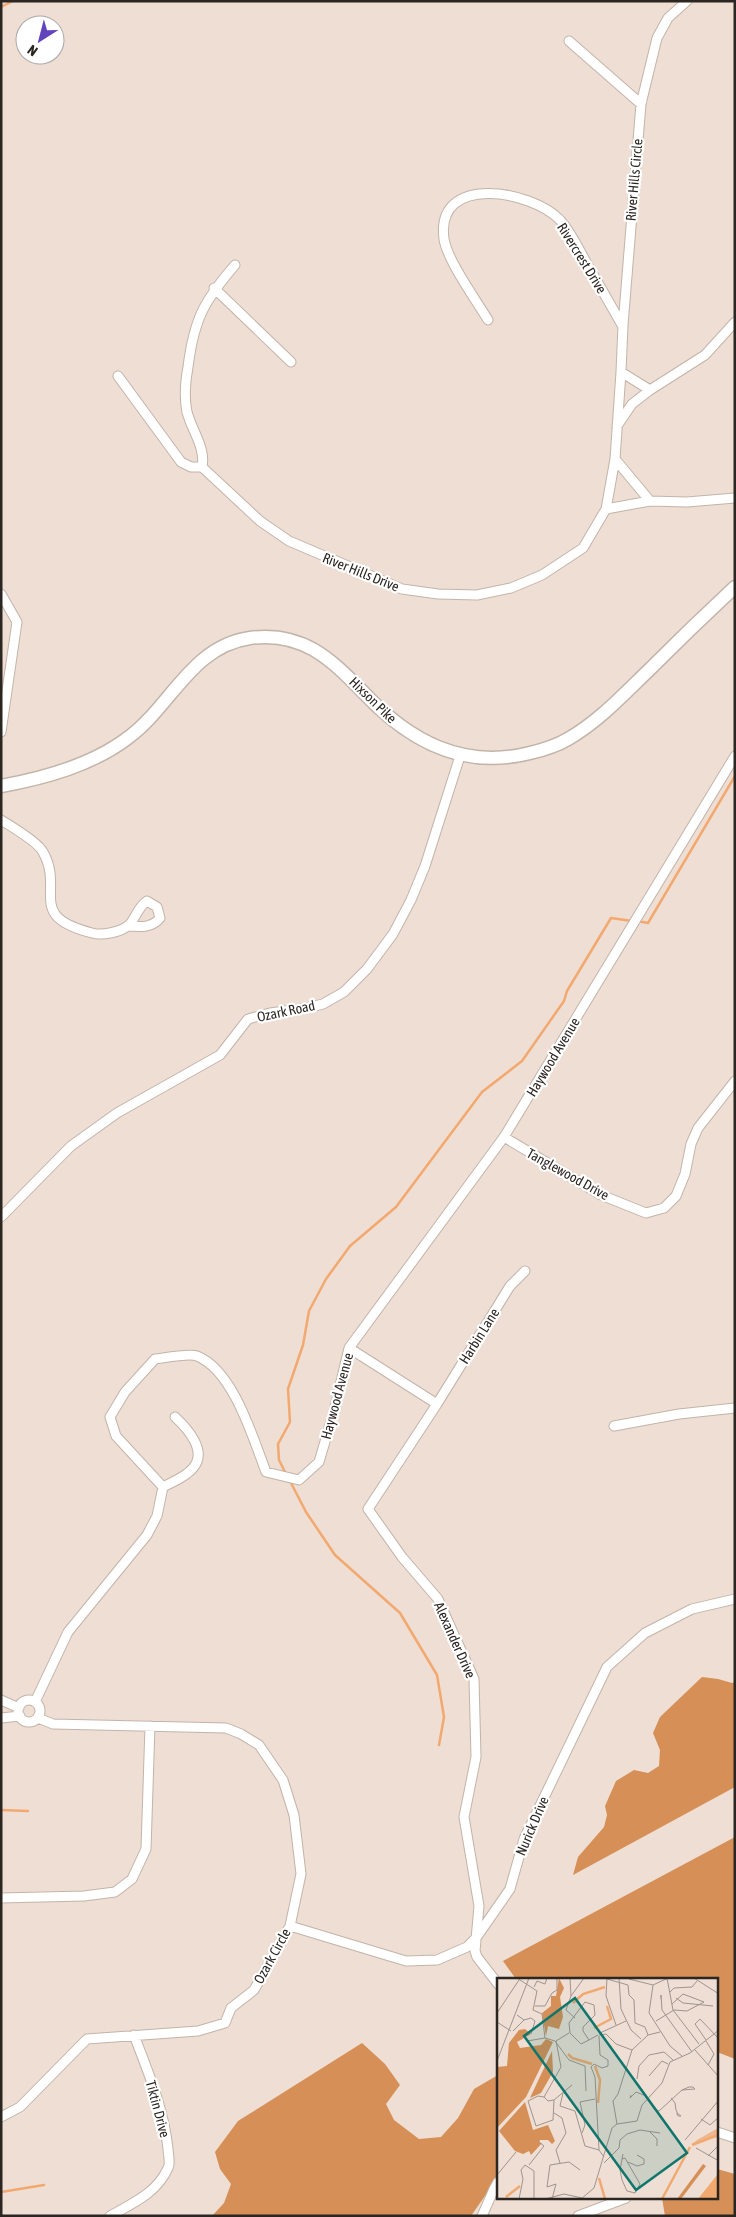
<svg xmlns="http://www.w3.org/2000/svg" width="736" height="2217" viewBox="0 0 736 2217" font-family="'Asap Condensed',sans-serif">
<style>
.forest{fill:#d68f56}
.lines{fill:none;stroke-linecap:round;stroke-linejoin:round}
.stream{stroke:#f2a970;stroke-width:2.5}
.street-casing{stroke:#c3b4a9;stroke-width:11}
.primary-casing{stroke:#c3b4a9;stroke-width:15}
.street{stroke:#fff;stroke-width:9}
.primary{stroke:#fff;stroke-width:12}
.labels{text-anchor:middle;stroke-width:4.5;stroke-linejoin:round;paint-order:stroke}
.street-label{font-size:14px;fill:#2c2622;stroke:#fff}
.inset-river{fill:none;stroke:#f2a970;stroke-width:2.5}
.inset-road{fill:none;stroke:#a0948c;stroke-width:1}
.view{fill:#0f766e;fill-opacity:0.15;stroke:#0f766e;stroke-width:2.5}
.inset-edge{fill:none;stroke:#2c2622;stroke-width:2.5}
</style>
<rect width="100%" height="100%" fill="#eeded3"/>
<path class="forest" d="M702 1677 718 1679 732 1683 735 1682V1787L573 1875 578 1857 604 1827 607 1815 605 1806 616 1781 634 1770 648 1773 659 1766 660 1750 653 1733 660 1717Z
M735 1837V2059L717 2052V1980L516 1979 503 1961Z
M362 2043 385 2064 400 2085 386 2104 394 2120 419 2139 441 2137 458 2118 474 2089 498 2075V2177L471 2216H212L224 2203 231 2184 220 2169 215 2152 238 2121Z
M717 2169 735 2174V2216H665L662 2198H717Z"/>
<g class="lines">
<path class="stream" d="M1 7 13 1
M637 921 648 923 735 776
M286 1474 279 1460 278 1444 290 1422 288 1389 303 1345 309 1311 326 1279 350 1246 396 1207 482 1092 522 1061 564 1001 567 991 611 918 632 921
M290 1481 306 1512 335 1555 400 1613 437 1675 444 1717 439 1745
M1 1810 28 1811
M1 2192 44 2185"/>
<g class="street-casing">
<path id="street" d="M569 41 641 104
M214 288 291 362
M488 320C476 300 447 260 444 239 435 173 531 190 560 220 571 232 578 248 586 262 598 283 610 304 622 325
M621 372 615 459 650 501
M118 376 181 462 191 467H202
M650 390 621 372 623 325 641 104 657 38 668 18 687 1
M617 426 632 404 650 390 705 355 735 322
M202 467 260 521 289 541 402 589 438 594 477 595 511 588 542 575 583 548 606 509 650 501 687 502 735 498
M202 467C206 448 192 431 187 412 184 397 185 383 188 367 194 319 204 301 235 265
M606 509 615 459
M1 594 17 622 1 732
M1 820C11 826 38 842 43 852 65 891 25 916 92 933 102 936 121 932 129 925 136 918 137 908 147 901L157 907 160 918C152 928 141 927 128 926
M504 1137 601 1195 646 1213 664 1208 676 1196 685 1174 691 1144 698 1128 735 1081
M1 1217 71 1146 117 1113 220 1055 248 1019 270 1013 301 1009 323 1004 344 992 367 969 393 934 411 900 425 866 460 756
M349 1348 437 1404
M614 1426 679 1414 735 1408
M163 1487C172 1482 186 1477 193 1468 208 1451 187 1428 175 1417
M18 1711a11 11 0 1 1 22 0a11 11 0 1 1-22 0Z
M1 1700 19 1708
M35 1702 68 1632 147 1535 157 1516 163 1487 116 1436 110 1417 125 1392 155 1359C164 1358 189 1353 197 1356 233 1370 253 1438 266 1472L299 1480 319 1462 334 1411 349 1348 504 1137 735 756
M1 1718 20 1716
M1 1898 84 1896 115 1892 132 1879 146 1849 150 1726
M290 1926 406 1961 437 1960 467 1947 476 1938 510 1889 524 1839 607 1667 645 1633 692 1609 735 1599
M498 1984 477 1957 475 1951 479 1906 464 1817 476 1757 474 1679 438 1599 402 1557 368 1509 437 1404 510 1286 525 1271
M1 2117 20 2107 87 2039 198 2031 225 2023 231 2008 254 1990 290 1926 301 1874 294 1815 283 1780 259 1745 241 1734 226 1728 53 1724 38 1718
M717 2132 735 2138
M110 2216C133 2203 157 2193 168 2168 171 2163 168 2155 168 2149 164 2109 148 2072 134 2035
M482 2216 494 2189 498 2182
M578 2216 626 2198"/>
</g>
<g class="primary-casing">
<path id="primary" d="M1 786C45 778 93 765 129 737 171 706 192 646 250 638 302 631 330 658 364 693 409 741 463 770 530 753 543 750 556 746 568 739 599 721 623 695 649 670 677 642 706 614 735 587"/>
</g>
<use href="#street" class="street"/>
<use href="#primary" class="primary"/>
</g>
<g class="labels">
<g class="street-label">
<text transform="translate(634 180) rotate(-85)" y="5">River Hills Circle</text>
<text transform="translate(582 258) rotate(58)" y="5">Rivercrest Drive</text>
<text transform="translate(361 572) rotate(22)" y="5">River Hills Drive</text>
<text transform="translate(373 700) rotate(44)" y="5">Hixson Pike</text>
<text transform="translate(286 1011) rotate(-12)" y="5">Ozark Road</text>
<text transform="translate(553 1057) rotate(-59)" y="5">Haywood Avenue</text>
<text transform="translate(568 1174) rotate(29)" y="5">Tanglewood Drive</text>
<text transform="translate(479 1336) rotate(-58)" y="5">Harbin Lane</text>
<text transform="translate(337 1396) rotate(-75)" y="5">Haywood Avenue</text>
<text transform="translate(455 1640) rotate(66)" y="5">Alexander Drive</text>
<text transform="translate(532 1826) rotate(-67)" y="5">Nurick Drive</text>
<text transform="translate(272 1956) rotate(-61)" y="5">Ozark Circle</text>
<text transform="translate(158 2109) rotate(75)" y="5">Tiktin Drive</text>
</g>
</g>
<g transform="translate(497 1978)">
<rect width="221" height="221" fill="#eeded3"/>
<path d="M221 150V159L196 165 200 162Z" fill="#eeb78c"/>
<path d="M62 0 67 10 63 19 66 39 62 51 51 48 49 58 45 35 54 28V18H59ZM28 51 34 56 20 64 23 70 44 67 49 61 56 64 29 119 0 150V89L10 88 12 65 22 52ZM55 73 56 94 44 115 33 120ZM28 124 36 152 51 147 58 163 55 166 51 162H43L42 165H45L34 177 32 173 26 176 18 173 2 153ZM206 186 209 188 184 221H180Z" fill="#d68f56"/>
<path d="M221 196V221H201L220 197Z" fill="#f2a970"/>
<path class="inset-river" d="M76 25 86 16 108 9M97 50 114 41 110 28M71 76 75 80 95 86M98 88 103 102 101 125M195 167 221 157M102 200 108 221M9 219 23 208M165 221 193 169"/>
<path class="inset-road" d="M20 0 40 13 36 32 45 36 48 60M73 0 74 18 69 32 78 40M110 0 109 18 119 47M122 0 124 31 134 52 144 61M170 0 176 32 202 66M171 0 156 7 152 35 173 68 185 78M197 0 222 16M110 1 131 7 132 17 137 22 138 45 148 49 151 57M132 1 156 7M37 9 40 3 48 6 50 0M173 14 177 10 195 9 200 3M74 18 87 0M179 20 186 25 216 28M164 21V17L165 32 195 74M38 28H48L55 15 60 12V0M0 35 22 2M20 37 27 42 34 40 38 43 34 56M159 43 177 32 190 33 207 24 186 16 175 26M0 44 14 53M16 53 27 42M103 55 129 43M102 57 109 56 119 66 135 72M102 58 103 77 111 82V88L105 90 97 86 94 89 98 99 102 172 107 179M92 62 84 66 73 55 72 45 88 24 97 27 98 37 86 49V53L92 62 101 57M209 62 198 46 203 41 222 61M30 63 48 60 58 63 72 82 88 88 89 113M209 63 217 76 211 87M198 72 222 99M0 83 32 0M152 98 165 83 171 86M140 101 142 88 152 77 167 74 176 82M196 109 198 111 185 112 192 109ZM66 115 63 128 78 133 88 168 102 172M134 117 133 120 139 114 149 118M148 118 158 132 162 133 185 112M47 119 41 118 31 123 39 148 56 142 57 122M47 119 64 89 59 63 72 55M47 119 51 123 57 122 75 107M174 120 178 125 179 132 180 134V136L181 138H184L180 135M57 135 65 140 69 155 59 172 63 185M204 141 213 147 222 139M120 146 116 123 121 116 135 72 151 57 163 54M152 153 160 161V168M85 155 88 147 83 124 98 121M188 162 222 122M199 170 222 183M211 178 222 167M125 181 128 180 143 206 138 215 130 213 125 202 123 192 126 176M131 184 140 188 147 186V181L140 177M107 185 122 170 123 162 130 156 143 152 163 155M32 187 47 168 42 164M0 197 19 174M22 221 26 201 24 192 28 187 37 193V221M48 221 67 216 85 220M55 221 59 206 50 209 53 187 72 184 83 192M84 221 97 210 115 150 120 146 140 143 145 127 165 105 173 84 193 75 222 52"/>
<path class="view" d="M78 20 190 175 139 212 27 58Z"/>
<rect width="221" height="221" class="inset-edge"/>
</g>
<rect width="736" height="2217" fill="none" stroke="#2c2622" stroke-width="5"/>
<g transform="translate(40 40) rotate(216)"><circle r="24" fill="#ffffff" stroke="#aba8a7"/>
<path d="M0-4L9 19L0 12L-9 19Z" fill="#6143bc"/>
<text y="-8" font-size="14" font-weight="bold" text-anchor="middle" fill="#2c2622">N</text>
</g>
</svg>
